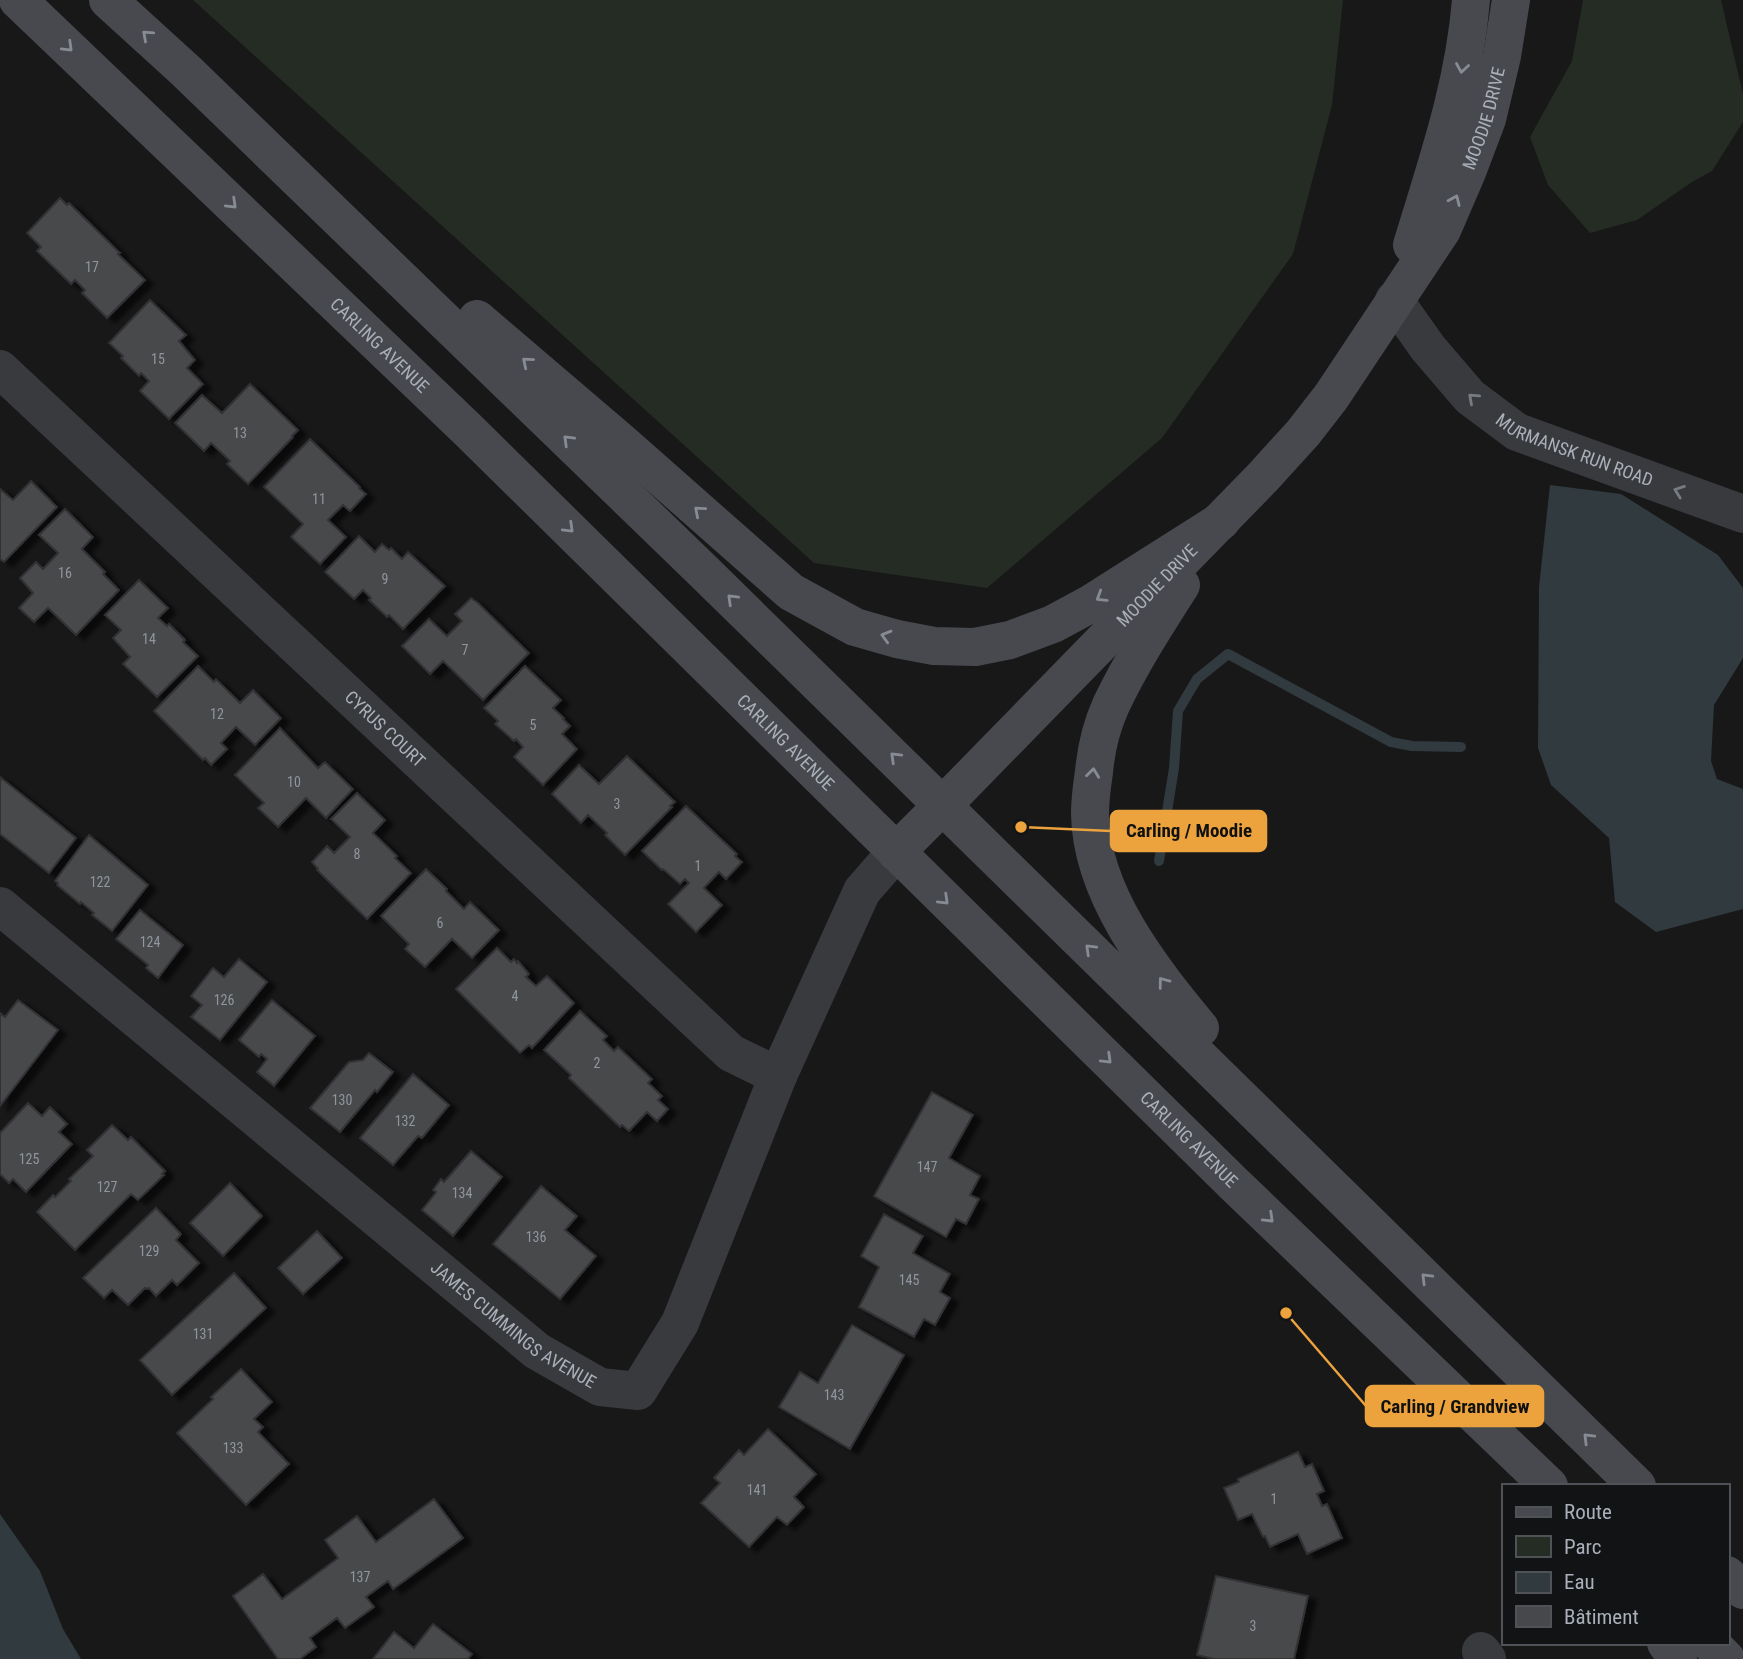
<svg xmlns="http://www.w3.org/2000/svg" width="1743" height="1659" viewBox="0 0 1743 1659" font-family="'Roboto Condensed',sans-serif">
<style>
.green{fill:#242c24}
.water{fill:#303a3f}
.lines{fill:none;stroke-linecap:round;stroke-linejoin:round}
.stream{stroke:#303a3f;stroke-width:10}
.building{fill:#47484c;stroke:#323235;stroke-width:2;filter:url(#shadow)}
.minor{stroke:#393a3e;stroke-width:38}
.secondary{stroke:#47494e;stroke-width:38}
.oneway{stroke:#878c94}
.oneway2{stroke:#777b82}
.labels{text-anchor:middle;stroke-width:7;stroke-linejoin:round;paint-order:stroke}
.number-label{font-size:14px;fill:#91969e}
.street-label{font-size:18px;fill:#aab0b9;stroke:#121315}
.leader{fill:none;stroke:#eca23d;stroke-width:2.5}
.callout-dot{fill:#eca23d;stroke:#121315;stroke-width:2.5}
.callout{fill:#eca23d;stroke:#eca23d;stroke-width:2.5}
.callout-label{font-size:19px;text-anchor:middle;font-weight:bold;fill:#111}
</style>
<defs>
<filter id="shadow"><feDropShadow dx="8" dy="4.5" stdDeviation="2" flood-color="#0009"/></filter>
</defs>
<rect width="100%" height="100%" fill="#181819"/>
<path class="green" d="M193 0H1343L1332 105 1293 254 1162 438 987 588 814 563Z
M1583 0H1721L1743 94V122L1712 171 1692 182 1637 220 1590 233 1548 185 1530 137 1572 61Z"/>
<path class="water" d="M1550 485 1621 494 1718 555 1743 588V658L1714 705 1711 761 1717 779 1743 789V909L1656 932 1615 902 1609 838 1551 785 1538 748 1539 587Z
M0 1514 40 1571 63 1629 81 1659H0Z"/>
<g class="lines">
<path class="stream" d="M1159 861 1174 768 1178 711 1197 679 1228 654 1391 742 1412 746 1461 747"/>
</g>
<path class="building" d="M60 198 67 205 69 203 120 253 118 254 145 280 107 318 82 293 85 290 75 280 71 284 37 251 41 247 27 233Z
M150 300 186 335 179 341 195 360 187 368 203 384 169 419 140 391 149 381 141 373 139 376 121 358 123 356 109 343Z
M250 384 298 430 292 436 293 437 248 484 227 464 230 461 211 443 204 451 175 423 202 395 222 413Z
M310 439 360 487 359 488 366 494 350 511 343 505 328 520 346 537 320 564 291 537 303 524 264 487Z
M31 481 57 507 4 562 0 559V489L13 500Z
M65 509 93 537 82 549 105 572 103 574 119 590 76 635 48 608 34 622 19 608 33 593 20 578 36 562 43 569 58 553 39 535Z
M359 536 375 552 382 544 389 550 391 548 402 559 408 552 445 586 403 629 389 615 387 617 369 600 371 598 363 590 354 599 325 572Z
M139 580 168 608 158 618 167 626 169 624 185 640 183 642 198 656 157 697 123 664 130 657 113 638 121 630 105 615Z
M471 598 478 603 529 653 483 700 443 661 430 674 402 646 429 619 447 636 462 621 455 614Z
M198 666 214 682 216 679 240 703 253 690 281 718 255 745 236 727 221 743 227 749 211 765 205 758 203 760 154 711Z
M525 666 561 700 553 708 564 718 563 719 570 726 562 734 577 749 543 785 514 757 523 747 516 739 514 741 495 724 498 721 484 708Z
M280 728 318 768 325 762 353 789 326 818 306 798 278 827 258 808 264 803 235 775Z
M627 756 675 802 670 806 672 807 625 855 605 835 607 833 588 815 581 823 552 794 579 765 599 784Z
M0 777 76 838 49 873 0 834Z
M357 793 385 820 373 833 397 856 395 858 411 873 367 919 317 870 318 869 312 862 327 846 334 853 350 837 331 819Z
M686 806 737 854 735 856 742 862 726 879 719 872 704 888 722 905 696 932 668 904 689 883 685 879 680 884 663 869 662 870 642 851Z
M89 835 148 885 112 931 92 915 94 913 81 902 80 904 57 885 58 883 55 881Z
M426 869 447 889 446 891 464 909 470 902 499 930 472 958 452 939 425 967 405 949 409 944 381 916Z
M140 910 183 945 158 978 146 968 148 965 116 939Z
M497 948 511 962 514 959 517 963 518 961 529 974 526 977 536 986 547 976 574 1003 532 1048 529 1045 520 1053 456 989Z
M239 959 267 982 220 1040 191 1017 202 1005 191 996 213 968 224 977Z
M18 1000 58 1030 0 1106V1013L5 1017Z
M272 1000 315 1036 274 1086 257 1072 267 1059 261 1054 259 1057 239 1040Z
M580 1011 607 1036 603 1040 614 1051 618 1047 652 1079 648 1083 662 1096 658 1100 668 1109 657 1121 647 1112 629 1131 622 1125 620 1127 569 1078 571 1075 544 1050Z
M369 1053 393 1072 377 1092 375 1090 340 1132 310 1108 349 1062 363 1060Z
M413 1074 449 1105 422 1138 418 1136 393 1165 360 1138Z
M932 1092 973 1115 949 1158 980 1176 970 1195 979 1199 966 1224 956 1219 946 1237 874 1196Z
M28 1103 42 1116 50 1107 67 1124 59 1132 72 1144 26 1192 13 1179 9 1183 0 1174V1133Z
M112 1125 128 1140 131 1137 165 1171 162 1174 164 1175 138 1200 131 1194 75 1250 37 1212 53 1195 55 1197 71 1181 69 1179 93 1156 87 1150Z
M471 1151 502 1177 453 1236 422 1210 434 1195 436 1192 433 1190 441 1179 444 1182Z
M230 1183 262 1216 223 1256 190 1223Z
M541 1186 577 1216 565 1230 596 1256 560 1299 493 1244Z
M156 1208 181 1234 176 1240 199 1263 177 1285 172 1280 156 1296 149 1288 147 1289 145 1288 128 1305 112 1290 104 1298 83 1278Z
M884 1214 923 1236 913 1253 950 1274 940 1292 950 1298 935 1325 924 1319 914 1337 859 1307 879 1267 861 1256Z
M317 1231 342 1258 303 1294 278 1268Z
M234 1273 266 1308 172 1395 140 1360Z
M852 1325 904 1355 850 1449 779 1407 800 1372 818 1383Z
M241 1369 272 1402 254 1419 263 1427 258 1432 289 1464 246 1505 177 1433 213 1399 211 1397Z
M768 1429 816 1474 794 1497 804 1507 787 1525 777 1517 749 1547 701 1503 720 1483 714 1478 739 1450 744 1455Z
M1298 1452 1305 1467 1312 1464 1324 1491 1317 1494 1322 1506 1327 1504 1342 1538 1307 1554 1298 1534 1270 1547 1265 1536 1263 1537 1252 1514 1238 1520 1224 1488 1239 1482 1238 1479Z
M434 1499 463 1538 393 1589 388 1581 366 1597 374 1607 345 1628 337 1618 310 1638 316 1647 300 1659H278L233 1596 263 1574 282 1599 338 1558 325 1540 357 1516 376 1542Z
M1216 1576 1308 1596 1294 1659H1214L1197 1655Z
M433 1624 472 1654 468 1659H373L394 1632 414 1648Z"/>
<g class="lines">
<g class="minor">
<path id="s1" d="M1394 300 1428 348 1470 397 1517 432 1743 514"/>
<path id="s2" d="M0 369 731 1053 778 1076"/>
<path id="s3" d="M0 906 537 1351 600 1387 638 1391 680 1323 778 1076 862 891 896 852"/>
<path d="M1481 1651 1487 1659"/>
</g>
<g class="secondary">
<path id="s4" d="M18 0 467 429 1234 1184 1549 1486"/>
<path d="M108 0 186 71 700 568 1637 1486"/>
<path d="M1412 245C1437 163 1464 86 1471 0"/>
<path d="M477 319 621 442 791 592 855 627 897 639 934 646 975 647 1010 640 1053 624 1090 604 1221 521"/>
<path d="M1181 585C1156 624 1131 663 1111 705 1102 725 1096 749 1094 772 1092 785 1090 800 1090 814 1091 894 1152 970 1200 1028"/>
<path id="s5" d="M896 852 943 805 1263 477 1303 433 1331 397 1442 230 1467 172 1487 119 1502 56 1511 0"/>
<path d="M1727 1575 1743 1590"/>
<path d="M1666 1643 1678 1659"/>
<path d="M1710 1643 1726 1659"/>
</g>
</g>
<defs><path id="oneway-chevron" d="M-2-3.5L2.5 0L-2 3.5" fill="none" stroke-width="1.6" stroke-linecap="round" stroke-linejoin="round" transform="scale(1.75)"/></defs>
<g class="oneway">
<use href="#oneway-chevron" transform="translate(147 35) rotate(-138)"/>
<use href="#oneway-chevron" transform="translate(68 47) rotate(44)"/>
<use href="#oneway-chevron" transform="translate(1462 68) rotate(99)"/>
<use href="#oneway-chevron" transform="translate(1455 200) rotate(-66)"/>
<use href="#oneway-chevron" transform="translate(232 204) rotate(44)"/>
<use href="#oneway-chevron" transform="translate(527 362) rotate(-140)"/>
<use href="#oneway-chevron" transform="translate(568 440) rotate(-136)"/>
<use href="#oneway-chevron" transform="translate(699 511) rotate(-139)"/>
<use href="#oneway-chevron" transform="translate(569 528) rotate(44)"/>
<use href="#oneway-chevron" transform="translate(1101 597) rotate(148)"/>
<use href="#oneway-chevron" transform="translate(732 599) rotate(-136)"/>
<use href="#oneway-chevron" transform="translate(886 636) rotate(-164)"/>
<use href="#oneway-chevron" transform="translate(895 757) rotate(-136)"/>
<use href="#oneway-chevron" transform="translate(1093 773) rotate(-83)"/>
<use href="#oneway-chevron" transform="translate(944 900) rotate(44)"/>
<use href="#oneway-chevron" transform="translate(1090 949) rotate(-136)"/>
<use href="#oneway-chevron" transform="translate(1163 982) rotate(-127)"/>
<use href="#oneway-chevron" transform="translate(1107 1059) rotate(44)"/>
<use href="#oneway-chevron" transform="translate(1269 1218) rotate(44)"/>
<use href="#oneway-chevron" transform="translate(1426 1278) rotate(-135)"/>
<use href="#oneway-chevron" transform="translate(1588 1438) rotate(-135)"/>
</g>
<g class="oneway2">
<use href="#oneway-chevron" transform="translate(1473 398) rotate(-138)"/>
<use href="#oneway-chevron" transform="translate(1679 491) rotate(-160)"/>
</g>
<g class="labels">
<g class="number-label">
<text x="92" y="272">17</text>
<text x="158" y="364">15</text>
<text x="240" y="438">13</text>
<text x="319" y="504">11</text>
<text x="65" y="578">16</text>
<text x="385" y="584">9</text>
<text x="149" y="644">14</text>
<text x="465" y="655">7</text>
<text x="217" y="719">12</text>
<text x="533" y="730">5</text>
<text x="294" y="787">10</text>
<text x="617" y="809">3</text>
<text x="357" y="859">8</text>
<text x="698" y="871">1</text>
<text x="100" y="887">122</text>
<text x="440" y="928">6</text>
<text x="150" y="947">124</text>
<text x="515" y="1001">4</text>
<text x="224" y="1005">126</text>
<text x="597" y="1068">2</text>
<text x="342" y="1105">130</text>
<text x="405" y="1126">132</text>
<text x="29" y="1164">125</text>
<text x="927" y="1172">147</text>
<text x="107" y="1192">127</text>
<text x="462" y="1198">134</text>
<text x="536" y="1242">136</text>
<text x="149" y="1256">129</text>
<text x="909" y="1285">145</text>
<text x="203" y="1339">131</text>
<text x="834" y="1400">143</text>
<text x="233" y="1453">133</text>
<text x="757" y="1495">141</text>
<text x="1274" y="1504">1</text>
<text x="360" y="1582">137</text>
<text x="1253" y="1631">3</text>
</g>
<g class="street-label">
<text dy="6" stroke="none"><textPath href="#s5" startOffset="950">MOODIE DRIVE</textPath></text>
<text dy="6" stroke="none"><textPath href="#s4" startOffset="500">CARLING AVENUE</textPath></text>
<text dy="6" stroke="none"><textPath href="#s1" startOffset="242">MURMANSK RUN ROAD</textPath></text>
<text dy="6" stroke="none"><textPath href="#s5" startOffset="373">MOODIE DRIVE</textPath></text>
<text dy="6" stroke="none"><textPath href="#s2" startOffset="527">CYRUS COURT</textPath></text>
<text dy="6" stroke="none"><textPath href="#s4" startOffset="1068">CARLING AVENUE</textPath></text>
<text dy="6" stroke="none"><textPath href="#s4" startOffset="1634">CARLING AVENUE</textPath></text>
<text dy="6" stroke="none"><textPath href="#s3" startOffset="663">JAMES CUMMINGS AVENUE</textPath></text>
</g>
</g>
<path class="leader" d="M1021 827L1111 831M1286 1313L1366 1406"/>
<g class="callout-dot">
<circle cx="1021" cy="827" r="7"/>
<circle cx="1286" cy="1313" r="7"/>
</g>
<g class="callout">
<rect x="1111" y="811" width="155" height="40" rx="7"/>
<rect x="1366" y="1386" width="177" height="40" rx="7"/>
</g>
<g class="callout-label">
<text x="1189" y="837">Carling / Moodie</text>
<text x="1455" y="1413">Carling / Grandview</text>
</g>
<rect x="1502" y="1484" width="228" height="161" fill="#121315" stroke="#4f5257" stroke-width="2"/>
<rect x="1516" y="1507" width="35" height="10" fill="#47494e" stroke="#4f5257" stroke-width="2"/>
<text x="1564" y="1519" font-size="21" fill="#aab0b9">Route</text>
<rect x="1516" y="1536" width="35" height="21" fill="#242c24" stroke="#4f5257" stroke-width="2"/>
<text x="1564" y="1554" font-size="21" fill="#aab0b9">Parc</text>
<rect x="1516" y="1572" width="35" height="21" fill="#303a3f" stroke="#4f5257" stroke-width="2"/>
<text x="1564" y="1589" font-size="21" fill="#aab0b9">Eau</text>
<rect x="1516" y="1606" width="35" height="21" fill="#47484c" stroke="#4f5257" stroke-width="2"/>
<text x="1564" y="1624" font-size="21" fill="#aab0b9">Bâtiment</text>
</svg>
